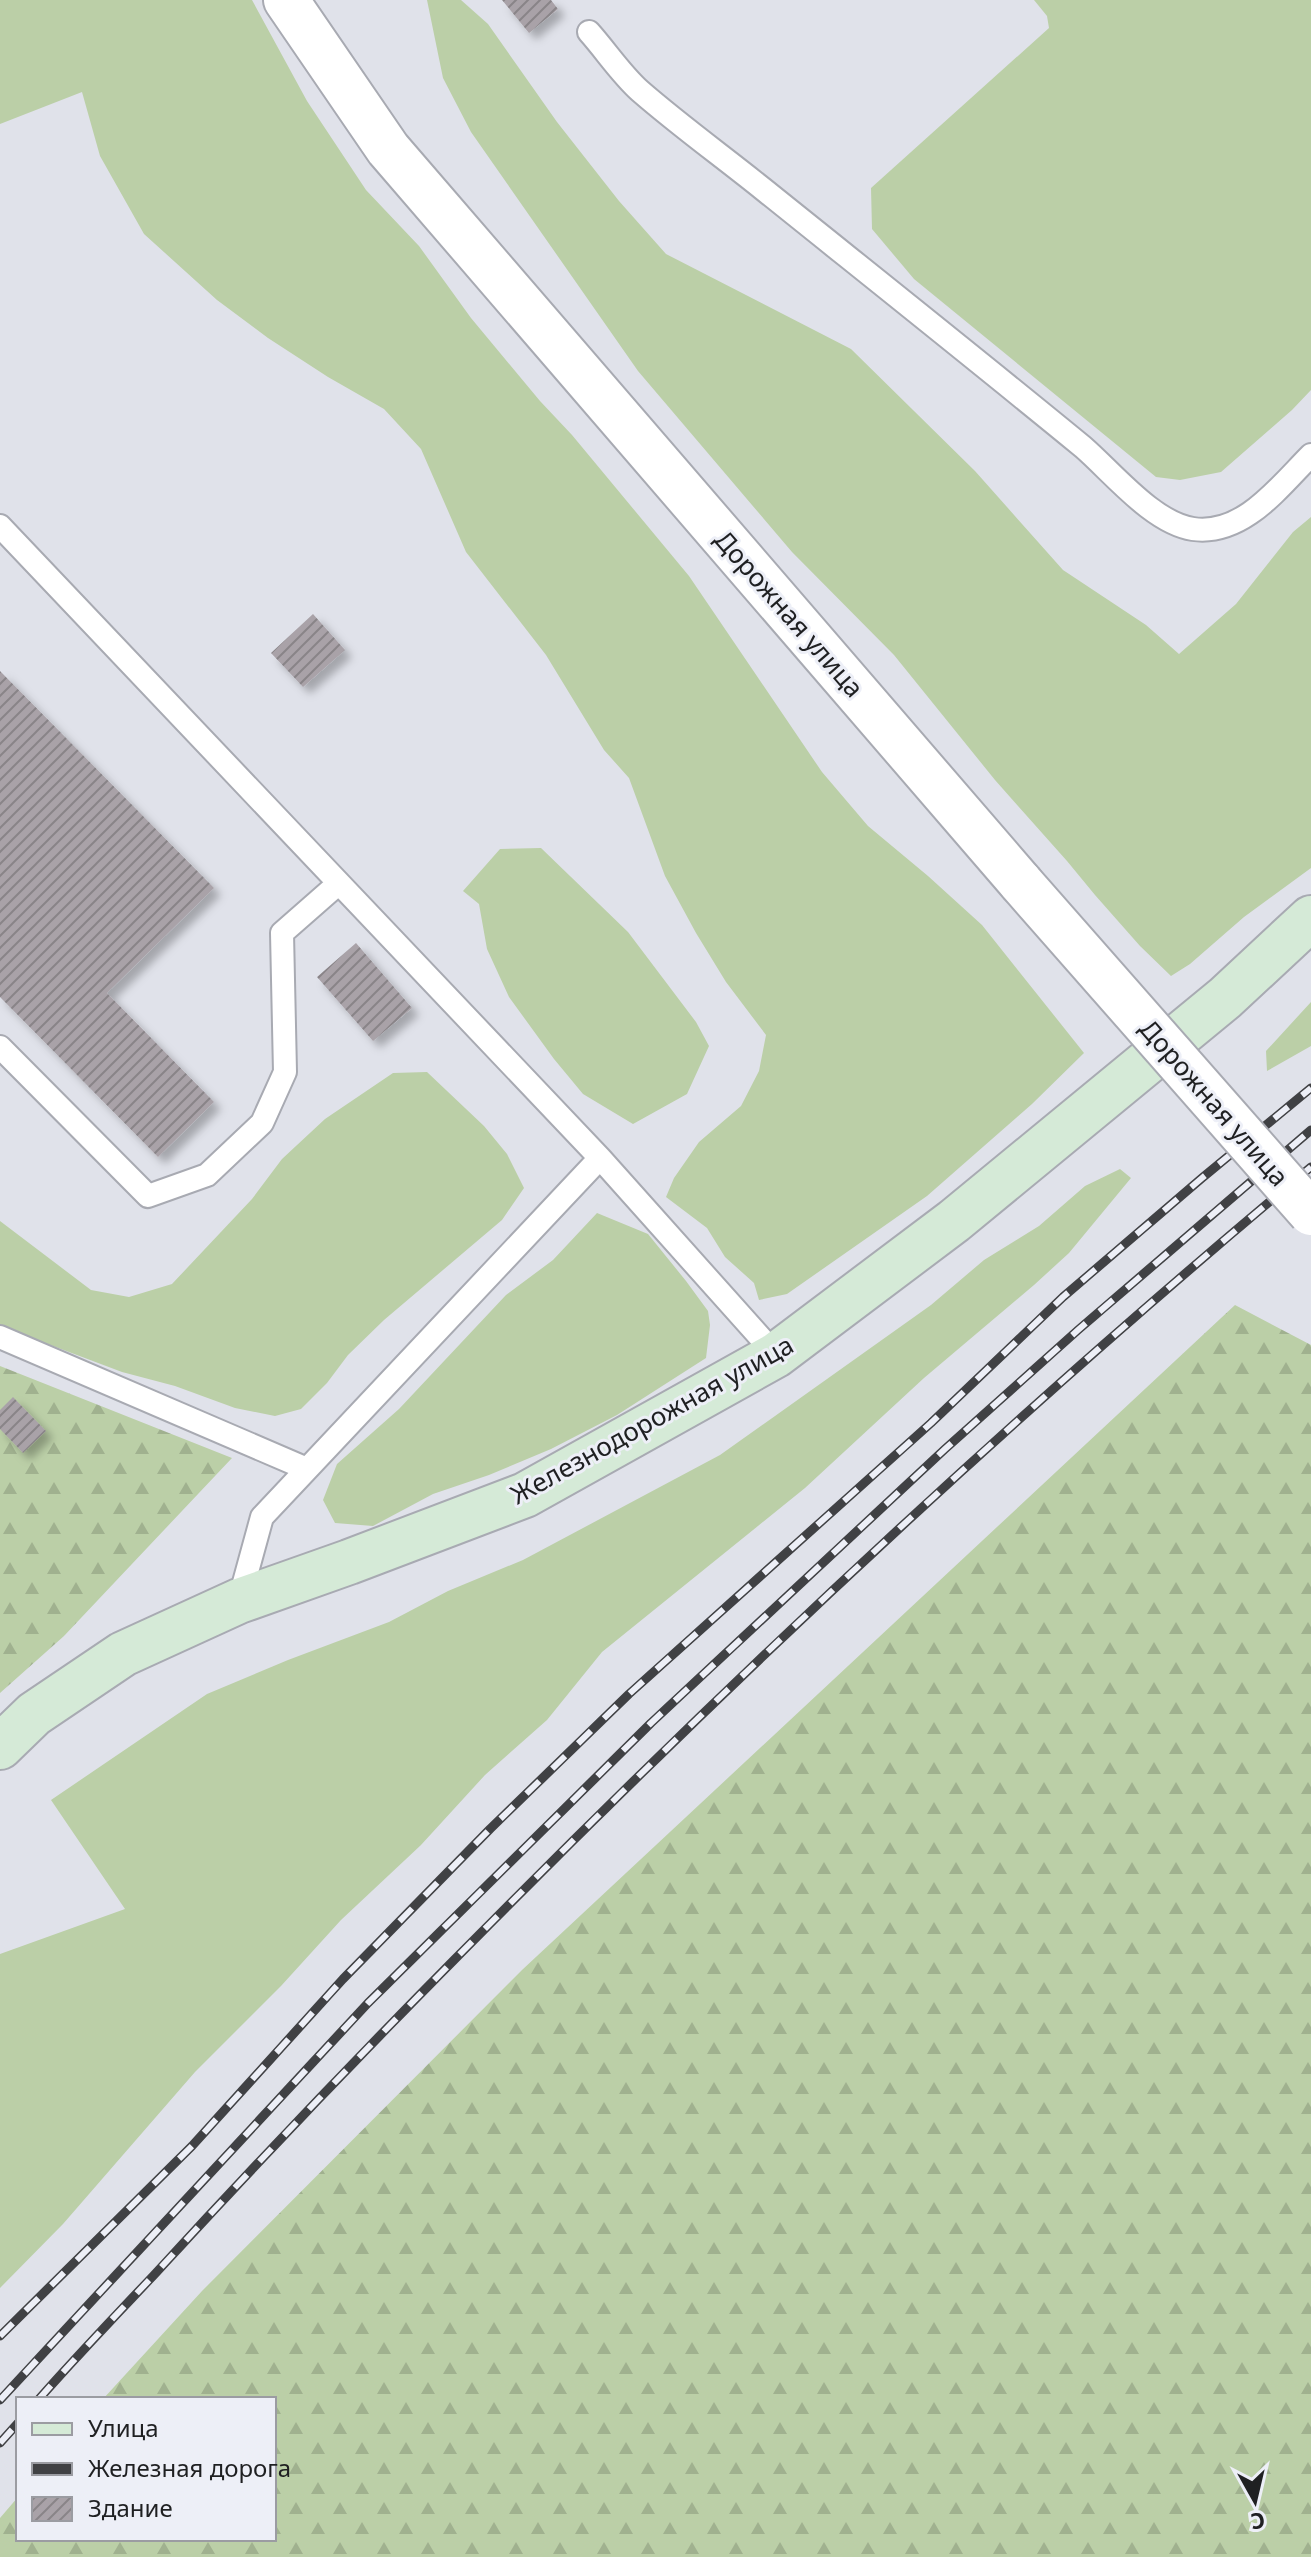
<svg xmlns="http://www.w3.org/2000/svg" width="1311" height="2557" viewBox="0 0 1311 2557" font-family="'Noto Sans',sans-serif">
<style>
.grass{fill:#bbcfa7}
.forest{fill:url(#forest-firs)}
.building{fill:url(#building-hatch);filter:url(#shadow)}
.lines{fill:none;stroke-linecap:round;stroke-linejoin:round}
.lane-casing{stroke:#a8aab2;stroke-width:26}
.street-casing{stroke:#a8aab2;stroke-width:48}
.secondary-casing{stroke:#a8aab2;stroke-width:48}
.lane{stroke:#fff;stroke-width:22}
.street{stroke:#fff;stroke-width:44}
.secondary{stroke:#d5ead7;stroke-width:44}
.rail-casing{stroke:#404144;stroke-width:9}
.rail{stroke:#edeff7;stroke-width:6;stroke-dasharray:18;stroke-linecap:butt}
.street-bridge-casing{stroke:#a8aab2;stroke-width:48;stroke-linecap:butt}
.street-bridge{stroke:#fff;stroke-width:44}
.labels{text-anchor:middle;stroke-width:6;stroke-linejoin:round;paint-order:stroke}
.street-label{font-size:26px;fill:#1f2022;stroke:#edeff7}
</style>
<defs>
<pattern id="forest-firs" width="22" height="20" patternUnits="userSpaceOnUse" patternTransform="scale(2)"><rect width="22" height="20" fill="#bbcfa7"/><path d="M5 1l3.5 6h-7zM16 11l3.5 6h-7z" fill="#a0b18f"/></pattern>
<pattern id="building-hatch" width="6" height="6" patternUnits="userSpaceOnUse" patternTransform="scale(2)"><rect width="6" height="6" fill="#a9a2a8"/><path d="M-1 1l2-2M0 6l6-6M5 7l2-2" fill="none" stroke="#898488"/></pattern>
<filter id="shadow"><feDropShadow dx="7" dy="7" stdDeviation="4" flood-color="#0004"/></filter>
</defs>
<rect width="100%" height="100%" fill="#e0e2ea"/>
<path class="grass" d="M0 0H252L307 101 366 190 419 246 471 318 540 401 572 435 689 576 822 772 868 826 928 876 982 925 1084 1053 1032 1104 927 1196 787 1294 759 1300 754 1283 725 1257 707 1228 666 1197 674 1178 699 1142 741 1106 759 1071 766 1035 726 982 696 933 665 876 629 778 604 750 546 655 466 552 421 449 384 409 328 377 268 338 217 300 144 234 100 156 82 92 0 124Z
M427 0H461L488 24 557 122 619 201 666 254 851 349 975 471 1063 570 1146 625 1179 654 1236 604 1293 532 1311 517V868L1244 917 1190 964 1171 976 1140 946 1095 895 1067 861 995 780 894 655 792 552 638 371 471 132 443 78Z
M1034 0H1311V390L1292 410 1221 472 1180 480 1156 477 914 279 872 229 871 188 1049 28 1047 16Z
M541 848 628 932 696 1022 709 1046 687 1094 633 1124 583 1094 554 1059 509 997 487 949 479 904 463 891 500 849Z
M1311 1002V1046L1267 1071 1266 1051Z
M427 1072 484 1126 507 1154 524 1188 502 1220 384 1320 348 1355 327 1383 301 1409 275 1416 235 1408 175 1386 122 1372 0 1326V1221L91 1290 129 1297 172 1284 252 1199 282 1159 325 1119 393 1073Z
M1120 1169 1131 1178 1069 1253 1034 1285 924 1378 805 1488 602 1652 547 1720 485 1775 421 1845 341 1920 281 1986 195 2072 63 2224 0 2288V1954L125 1909 51 1800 207 1694 288 1660 389 1622 448 1591 523 1560 720 1455 931 1305 984 1260 1039 1226 1085 1186Z
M597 1213 648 1234 686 1281 708 1311 710 1325 706 1358 617 1415 551 1449 489 1475 433 1494 373 1526 335 1523 323 1500 337 1464 399 1409 506 1295 553 1260Z"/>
<path class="forest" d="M1235 1305 1311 1345V2557H0V2518L18 2497V2539H274V2399H103L202 2291 522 1970Z
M0 1366 232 1458 64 1636 0 1693Z"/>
<path class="building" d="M502 0H551L558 9 529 33Z
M313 614 345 650 303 687 271 653Z
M0 671 214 888 107 993 214 1102 158 1157 0 997Z
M356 943 412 1008 373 1041 317 977Z
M13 1397 46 1431 23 1453 0 1429V1410Z"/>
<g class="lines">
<g class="lane-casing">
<path id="lane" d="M589 32C606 51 621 74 640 91 679 125 722 156 763 189 870 275 977 360 1083 447 1113 473 1153 523 1193 529 1243 536 1279 487 1311 455
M0 526 600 1158 776 1355
M0 1047 148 1196 207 1175 262 1123 285 1072 282 933 339 883
M0 1337 307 1469
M239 1601 262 1517 600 1158"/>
</g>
<g class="street-casing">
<path id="street" d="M286 0 388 149 1021 883"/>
</g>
<g class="secondary-casing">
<path id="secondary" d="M0 1747 34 1714 123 1654 239 1601 349 1562 525 1495 776 1355 954 1221 1225 998 1311 918"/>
</g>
<use href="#lane" class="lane"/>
<use href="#street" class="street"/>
<use href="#secondary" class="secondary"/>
<g class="rail-casing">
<path id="rail" d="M0 2336 192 2146 343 1979 490 1829 629 1694 931 1423 1063 1297 1202 1178 1311 1088
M39 2399C76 2357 115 2316 154 2275 252 2168 352 2063 455 1959 728 1682 1012 1416 1311 1167
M0 2400 368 2003 651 1723 945 1449 1078 1330 1311 1130
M0 2443 18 2423"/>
</g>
<use href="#rail" class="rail"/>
<g class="street-bridge-casing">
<path id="street-bridge" d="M1021 883 1311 1213"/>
</g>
<use href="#street-bridge" class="street-bridge"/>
</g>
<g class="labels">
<g class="street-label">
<text transform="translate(789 614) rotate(49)" y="9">Дорожная улица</text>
<text transform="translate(1214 1103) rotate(49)" y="9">Дорожная улица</text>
<text transform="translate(652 1420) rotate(-29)" y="9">Железнодорожная улица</text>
</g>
</g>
<rect x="16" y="2397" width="260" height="144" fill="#edeff7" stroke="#9b9ca2" stroke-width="2"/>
<rect x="32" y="2423" width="40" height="12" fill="#d5ead7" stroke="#9b9ca2" stroke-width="2"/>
<text x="88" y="2437" font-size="24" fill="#1f2022">Улица</text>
<rect x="32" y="2463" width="40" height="12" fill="#404144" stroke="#9b9ca2" stroke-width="2"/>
<text x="88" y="2477" font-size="24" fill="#1f2022">Железная дорога</text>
<rect x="32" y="2497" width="40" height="24" fill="url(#building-hatch)" stroke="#9b9ca2" stroke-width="2"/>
<text x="88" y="2517" font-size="24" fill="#1f2022">Здание</text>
<g transform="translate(1255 2501) rotate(172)" stroke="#edeff7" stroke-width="6" paint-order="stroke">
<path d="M0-6L14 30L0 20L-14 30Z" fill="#1f2022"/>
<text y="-12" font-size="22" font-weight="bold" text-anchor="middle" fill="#1f2022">С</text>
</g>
</svg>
